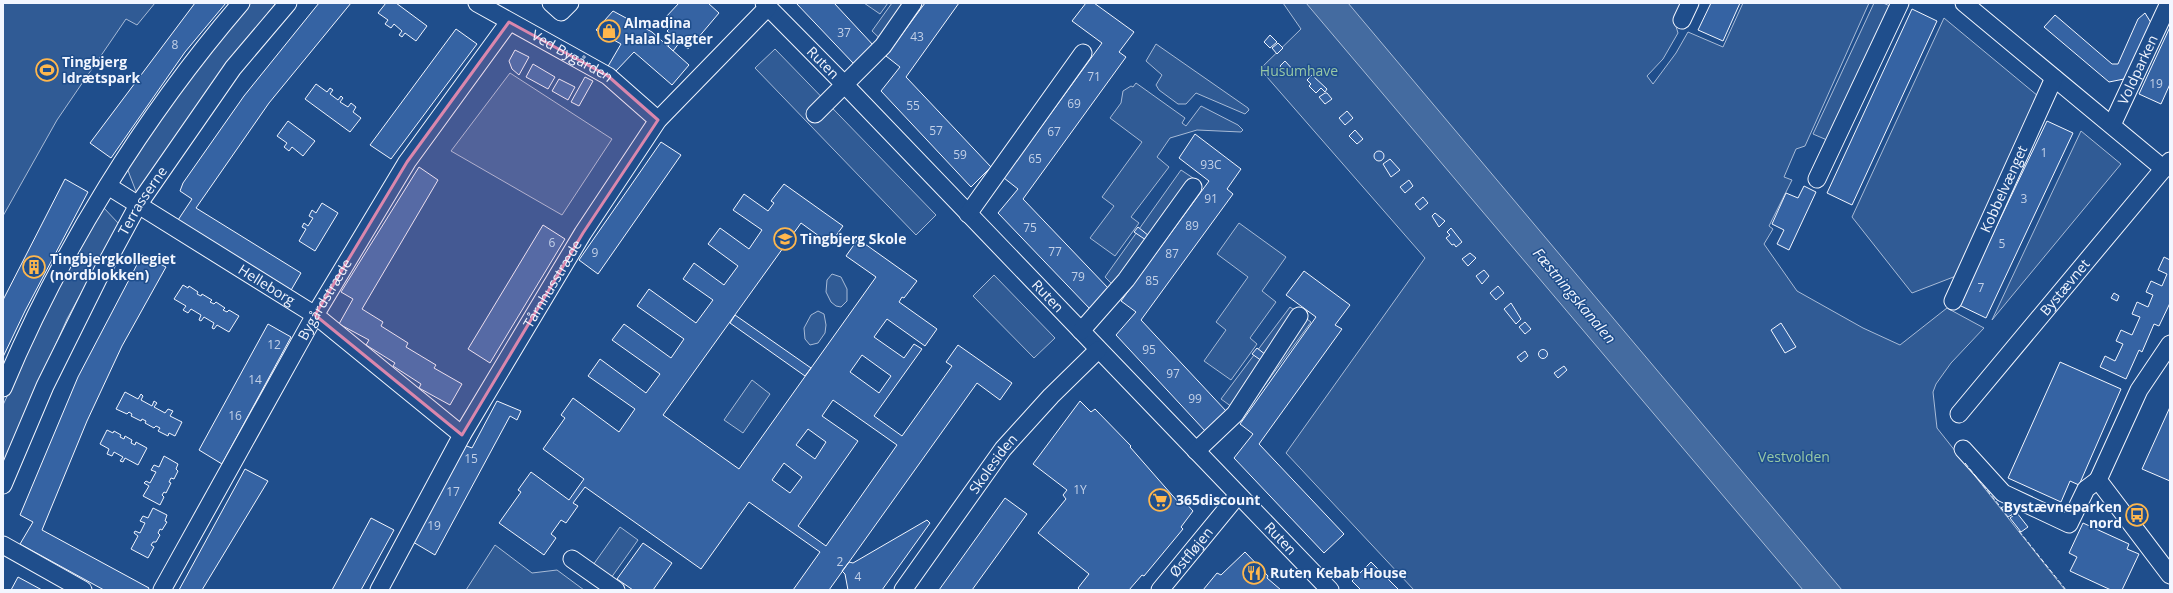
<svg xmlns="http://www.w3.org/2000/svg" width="2173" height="593" viewBox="0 0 2173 593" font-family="'Open Sans',sans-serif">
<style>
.built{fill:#305b95;stroke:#a8bbd7}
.water{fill:#446ba0;stroke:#a8bbd7}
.building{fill:#3563a3;stroke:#f2f6ff;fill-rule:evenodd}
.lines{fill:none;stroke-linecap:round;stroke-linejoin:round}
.minor-casing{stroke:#f2f6ff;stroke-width:19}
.minor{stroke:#1f4e8c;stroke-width:17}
.fence{stroke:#f2f6ff;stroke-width:1;stroke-dasharray:5 2;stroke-linecap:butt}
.marked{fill:#da87ad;fill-opacity:0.2;stroke:#da87ad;stroke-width:3;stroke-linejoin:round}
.labels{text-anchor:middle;stroke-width:3;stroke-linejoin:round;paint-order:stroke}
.number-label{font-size:12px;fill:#c3d1e8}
.poi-label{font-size:14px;font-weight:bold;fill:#f2f6ff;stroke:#1f4e8c;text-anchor:start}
.street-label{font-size:14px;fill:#f2f6ff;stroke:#1f4e8c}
.park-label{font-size:14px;fill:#97c8a6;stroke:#1f4e8c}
.water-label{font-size:15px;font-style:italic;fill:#f2f6ff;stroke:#1f4e8c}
</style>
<rect width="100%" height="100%" fill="#1f4e8c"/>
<path class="built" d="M3 3H155L137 25 126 19 57 120 3 216Z
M251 3H276L221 71 137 194 127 168 199 65Z
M864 3H888L880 14Z
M892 3H921L890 48 872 31Z
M1283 3H1686L1675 23 1678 33 1663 59 1647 76 1653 84 1676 53 1688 32 1723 47 1743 3H1869L1805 146 1796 149 1784 177 1792 180 1769 226 1773 229 1764 244 1797 291 1863 328 1900 345 1947 308 1984 328 1951 363 1936 384 1933 392 1937 428 2065 590H1414L1286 453 1425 258 1260 69 1301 29Z
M1874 3H1883L1890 6 1827 140 1813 134Z
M1944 18 2038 96 1956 276 1912 293 1852 217Z
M1156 44 1248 108 1249 110 1245 114 1196 93 1186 104H1178L1159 90 1156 85 1162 75 1146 61Z
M775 49 936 215 916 235 755 68Z
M510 73 612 139 562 215 451 151Z
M1136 83 1185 118 1182 123 1186 126 1201 106 1238 125 1243 130 1241 132 1197 130 1170 138 1157 157 1169 167 1131 217 1139 223 1115 256 1090 238 1114 206 1102 197 1142 142 1110 118 1121 103 1123 91 1131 86 1133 87Z
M2081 131 2121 164 1992 320Z
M1181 170 1202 184 1123 295 1105 277Z
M103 207 119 224 67 319 3 464V405L49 307Z
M1239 223 1286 257 1262 291 1276 302 1250 338 1257 344 1231 380 1204 361 1226 330 1216 322 1248 277 1217 254Z
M832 274 841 277 847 289V301L841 307 836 306 831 302 826 292 827 280Z
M994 275 1055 338 1034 358 973 296Z
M1290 307 1311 322 1243 415 1221 399Z
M818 311 824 314 826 325 825 333 818 343 810 345 805 339 804 328 811 315Z
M752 380 770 394 743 433 724 420Z
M620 527 638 540 611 578 593 565Z
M495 545 532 573 557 570 584 590H466Z"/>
<path class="water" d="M1306 3H1348L1842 590H1803Z"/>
<path class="building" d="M195 3H226L185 52 111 158 90 143Z
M319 3H351L269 103 196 208 301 273 290 292 176 223 192 199 180 191 183 183 244 96Z
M386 3H396L427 26 416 41 405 33 402 37 399 35 402 31 394 24 391 28 385 24 388 20 378 13Z
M679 3H708L719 13 692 45 688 49 680 42 673 51 668 46 675 38 667 31 673 25 665 18Z
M796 3H834L874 46 854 64Z
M925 3H959L906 77 991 167 971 187 881 91 900 67 886 56Z
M1086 3H1094L1134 32 1119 52 1126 57 1023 199 1109 289 1090 309 998 213 1018 189 1004 178 1102 43 1072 21Z
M1711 3H1740L1723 41 1698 30Z
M1912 9 1937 21 1852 205 1827 193Z
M613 11 652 32 689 65 672 85 634 52 615 72 607 68 621 44 596 30Z
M2145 13 2153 26 2129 78 2109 82 2044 27 2055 15 2112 64H2118L2138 19Z
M2170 27V84L2161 104 2139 94Z
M456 29 477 44 391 159 370 145Z
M1270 35 1277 42 1270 48 1264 42Z
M1278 43 1283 48 1277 54 1272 48Z
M515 50 529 57 519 75 512 69 509 61Z
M1285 61 1295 72 1289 77 1280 66Z
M533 64 555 77 548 89 526 77Z
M1312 75 1327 89 1325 92 1321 88 1316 93 1309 86 1311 84 1307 80Z
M585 77 593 81 579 106 571 102Z
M559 79 575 87 568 100 552 91Z
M316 84 327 92 330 88 333 90 330 94 338 100 341 96 343 98 340 102 348 107 351 103 356 107 353 112 361 118 350 132 305 99Z
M1325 93H1327L1332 99 1325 104 1319 97Z
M1347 111 1353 118 1345 125 1339 118Z
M288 121 315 141 303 156 292 147 289 151 284 147 287 143 277 136Z
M2047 121 2073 133 1986 318 1959 305Z
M1355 130 1363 139 1357 144 1349 136Z
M1195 134 1241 169 1227 189 1233 194 1141 320 1227 412 1206 432 1116 335 1136 312 1121 301 1209 181 1179 158Z
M661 142 681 155 598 274 579 260Z
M1374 156a5 5 0 1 1 10 0a5 5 0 1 1-10 0Z
M1390 159 1400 170 1391 177 1383 164Z
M419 167 438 180 362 309 383 322 381 326 408 343 406 347 436 365 434 368 462 384 450 405 419 388 421 384 393 366 395 363 366 345 369 340 339 324 353 299 341 292Z
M65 179 88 192 25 311 3 357V300Z
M1409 180 1413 186 1405 193 1400 187Z
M784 184 843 226 830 244 801 223 663 415 739 469 876 277 846 256 858 239 917 281 904 298 902 297 899 302 937 329 925 346 887 319 874 337 904 358 914 344 922 349 874 416 902 436 952 366 946 362 958 345 1012 383 1000 400 977 383 829 590H793L820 552 749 502 701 569 585 487 573 503 578 506 566 523 561 520 551 534 556 538 544 555 499 523 521 492 518 490 531 472 569 500 584 479 543 449 565 418 561 415 573 398 619 432 635 409 588 376 600 359 646 393 660 374 612 340 624 324 671 358 684 339 637 306 649 289 696 323 713 300 683 279 694 263 724 285 738 266 708 244 720 228 749 249 762 230 733 210 744 194 768 211 774 203 771 201ZM862 355 891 376 879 393 850 372ZM833 400 897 445 826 546 798 526 858 441 822 416ZM808 429 826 442 815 459 796 445ZM784 463 802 477 790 493 772 480Z
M1804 186 1816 192 1789 250 1777 244 1784 230 1772 224 1786 193 1798 198Z
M1423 197 1428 203 1420 210 1415 204Z
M322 203 338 213 315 251 299 241 306 229 302 227 304 223 308 226 313 218 309 216 312 210 316 213Z
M1435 213 1445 221 1439 227 1432 216Z
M543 225 565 239 490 363 468 349Z
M1138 227 1149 236 1146 240 1134 232Z
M1451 228 1462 242 1456 247 1454 244 1452 245 1446 238 1450 235 1447 232Z
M1470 253 1476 258 1468 266 1462 259Z
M142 255 166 267 122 346 87 421 42 530 149 588 148 590H104L20 544 33 522 20 515 78 377Z
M2164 257 2170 260V303L2159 326 2154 324 2142 352 2139 350 2126 379 2100 367 2105 356 2115 361 2123 344 2116 341 2121 330 2132 335 2140 317 2132 314 2137 302 2148 307 2153 295 2146 292 2151 281 2162 286 2167 274 2158 270Z
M1484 270 1489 276 1482 284 1476 276Z
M1304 271 1350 305 1335 325 1342 329 1259 444 1344 534 1324 553 1234 458 1253 434 1240 424 1316 317 1286 295Z
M183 285 188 288 189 286 198 292 197 294 201 296 202 294 212 300 210 302 214 304 216 302 225 308 223 310 227 312 229 310 239 316 229 332 217 325 214 329 212 328 214 323 204 317 201 321 199 320 201 315 191 309 188 313 183 310 186 306 174 299Z
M1498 286 1504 293 1496 300 1490 293Z
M2114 293 2119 296 2117 301 2111 298Z
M1511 303 1521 319 1516 324 1504 309Z
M735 315 811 368 805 376 730 323Z
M1525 322 1531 329 1525 334 1519 327Z
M1781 323 1796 347 1785 353 1771 330Z
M268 324 291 337 222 464 199 450Z
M1257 348 1266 355 1262 361 1252 354Z
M1538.5 354a4.5 4.5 0 1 1 9 0a4.5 4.5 0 1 1-9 0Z
M1525 351 1528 356 1521 362 1517 357Z
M2060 362 2121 389 2079 485 2070 481 2061 502 2008 478Z
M1564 366 1567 370 1558 378 1554 373Z
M125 392 138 399 141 394 143 396 141 400 152 406 154 401 157 403 154 407 165 413 168 409 173 411 170 416 182 422 175 436 169 433 168 436 158 431 160 428 156 426 154 428 145 423 146 421 142 419 141 421 131 416 132 414 129 412 127 414 116 409Z
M497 401 521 411 517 420 510 416 435 555 413 542 464 445 472 448Z
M1080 401 1091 412 1095 409 1131 446 1130 447 1179 503 1184 501 1193 511 1181 527 1183 529 1144 576 1142 575 1129 590H1080L1078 588 1089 574 1038 533 1066 499 1063 495 1067 490 1033 464Z
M2170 407V481L2142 469Z
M107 430 113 433 114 431 121 435 120 437 124 439 125 436 132 440 131 443 135 445 136 442 147 448 138 465 125 458 123 462 120 461 123 457 114 452 112 456 107 454 109 449 100 444Z
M164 456 178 464 176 469 178 471 174 479 171 478 169 482 171 483 166 493 164 492 162 495 164 497 160 505 143 496 149 486 144 483 146 481 150 483 156 472 151 470 154 465 159 467Z
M245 469 268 481 202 590H179Z
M1005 498 1027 514 972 590H939Z
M2006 505 2013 514 2008 517 2001 508Z
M153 508 167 515 165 521 167 522 162 530 160 529 158 533 160 535 156 542H153L151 545 154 547 148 558 131 549 138 536 134 533 135 531 140 533 145 523 140 521 143 516 148 518Z
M2017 513 2028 527 2021 532 2010 518Z
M371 518 394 530 361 590H332Z
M927 520 930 523 882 590H848L845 574 842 571 849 562 853 563Z
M2083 523 2129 544 2127 549 2139 554 2122 590H2111L2070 571 2077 557 2069 553Z
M643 543 672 563 653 590H633L617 579Z
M1245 552 1268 576 1267 578 1281 590H1203L1217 573 1221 575Z
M1371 562 1399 590H1361L1352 581Z
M18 577 42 590H11Z"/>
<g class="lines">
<g class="minor-casing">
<g id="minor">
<path id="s1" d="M477 3 608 76 658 120"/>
<path d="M551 3 561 12 570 3"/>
<path id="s2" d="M764 3 845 85 1330 590"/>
<path d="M1964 3 2164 169"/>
<path d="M1682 20 1690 3"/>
<path d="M815 114 883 46 913 3"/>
<path id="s3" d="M2112 125 2169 3"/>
<path d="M1817 179 1900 3"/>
<path id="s4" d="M108 186 315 315 462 435"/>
<path d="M968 214 1083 53"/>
<path id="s5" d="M1953 301 2054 78"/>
<path d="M1081 331 1126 280 1193 187"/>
<path d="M2170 344 2139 390 2098 480 2170 575"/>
<path d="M3 388C60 251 144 116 241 3"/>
<path id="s6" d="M1959 414 2170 161"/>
<path d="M1963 449 2003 493 2069 524 2086 489 2098 480"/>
<path d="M1196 451 1235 414 1299 316"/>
<path id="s7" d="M3 485 45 386 98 279 138 205 233 68 288 3"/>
<path d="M3 545 83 590"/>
<path d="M572 559 616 590"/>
<path id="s8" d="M162 590 315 315 407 162 509 22"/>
<path id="s9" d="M379 590 462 435 583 233 658 120 768 7"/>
<path id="s10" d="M903 590 1003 449 1051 396 1098 350"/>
<path id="s11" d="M1160 590 1238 495"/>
</g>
</g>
<use href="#minor" class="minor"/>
<path class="fence" d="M1965 463 2003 510
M2019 531 2066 590"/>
</g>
<path class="marked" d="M509 22 608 76 658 120 583 233 462 435 315 315 407 162Z"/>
<defs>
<g id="shop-ring" transform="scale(1.15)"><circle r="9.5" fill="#1f4e8c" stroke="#ffb74d" stroke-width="1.5"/><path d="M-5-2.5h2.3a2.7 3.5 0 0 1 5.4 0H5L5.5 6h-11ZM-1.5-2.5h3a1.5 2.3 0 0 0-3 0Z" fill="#ffb74d"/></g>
<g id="stadium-ring" transform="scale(1.15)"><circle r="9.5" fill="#1f4e8c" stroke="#ffb74d" stroke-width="1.5"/><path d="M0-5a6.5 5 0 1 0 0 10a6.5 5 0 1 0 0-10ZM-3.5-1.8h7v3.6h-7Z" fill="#ffb74d"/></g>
<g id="school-ring" transform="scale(1.15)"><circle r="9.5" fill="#1f4e8c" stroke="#ffb74d" stroke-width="1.5"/><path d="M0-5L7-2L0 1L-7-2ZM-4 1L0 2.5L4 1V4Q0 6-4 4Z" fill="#ffb74d"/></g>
<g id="building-ring" transform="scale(1.15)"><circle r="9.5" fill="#1f4e8c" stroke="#ffb74d" stroke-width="1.5"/><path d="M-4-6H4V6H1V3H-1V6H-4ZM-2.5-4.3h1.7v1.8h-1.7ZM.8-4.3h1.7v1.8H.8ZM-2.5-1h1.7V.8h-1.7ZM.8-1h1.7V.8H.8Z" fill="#ffb74d"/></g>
<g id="supermarket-ring" transform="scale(1.15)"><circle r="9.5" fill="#1f4e8c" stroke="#ffb74d" stroke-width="1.5"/><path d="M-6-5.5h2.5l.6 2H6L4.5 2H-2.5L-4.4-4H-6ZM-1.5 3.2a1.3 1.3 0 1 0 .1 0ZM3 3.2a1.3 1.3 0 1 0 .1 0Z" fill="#ffb74d"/></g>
<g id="bus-ring" transform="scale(1.15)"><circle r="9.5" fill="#1f4e8c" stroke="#ffb74d" stroke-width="1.5"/><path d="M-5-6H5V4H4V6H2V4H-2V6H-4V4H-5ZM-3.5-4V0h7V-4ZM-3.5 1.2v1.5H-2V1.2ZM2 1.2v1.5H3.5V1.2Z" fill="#ffb74d"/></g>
<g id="restaurant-ring" transform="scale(1.15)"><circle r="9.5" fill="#1f4e8c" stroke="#ffb74d" stroke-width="1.5"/><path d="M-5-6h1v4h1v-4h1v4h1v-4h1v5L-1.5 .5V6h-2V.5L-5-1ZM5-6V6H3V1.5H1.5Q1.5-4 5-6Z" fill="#ffb74d"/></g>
</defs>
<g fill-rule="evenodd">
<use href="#shop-ring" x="609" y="31"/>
<use href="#stadium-ring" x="47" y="70"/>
<use href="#school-ring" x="785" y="239"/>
<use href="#building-ring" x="34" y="267"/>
<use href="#supermarket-ring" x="1160" y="500"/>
<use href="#bus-ring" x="2137" y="515"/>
<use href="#restaurant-ring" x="1254" y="573"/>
</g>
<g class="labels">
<g class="number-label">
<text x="844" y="37">37</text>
<text x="917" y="41">43</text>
<text x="175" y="49">8</text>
<text x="1094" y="81">71</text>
<text x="2156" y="88">19</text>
<text x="1074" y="108">69</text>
<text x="913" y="110">55</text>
<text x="936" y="135">57</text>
<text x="1054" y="136">67</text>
<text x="2044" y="157">1</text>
<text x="960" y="159">59</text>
<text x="1035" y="163">65</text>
<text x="1211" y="169">93C</text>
<text x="1211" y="203">91</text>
<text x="2024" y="203">3</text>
<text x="1192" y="230">89</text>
<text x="1030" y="232">75</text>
<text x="552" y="247">6</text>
<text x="2002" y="248">5</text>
<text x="1055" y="256">77</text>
<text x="595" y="257">9</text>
<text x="1172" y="258">87</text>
<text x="1078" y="281">79</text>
<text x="1152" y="285">85</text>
<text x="1981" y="292">7</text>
<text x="274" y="349">12</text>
<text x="1149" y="354">95</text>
<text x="1173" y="378">97</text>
<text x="255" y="384">14</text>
<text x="1195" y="403">99</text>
<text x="235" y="420">16</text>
<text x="471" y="463">15</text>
<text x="1080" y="494">1Y</text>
<text x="453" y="496">17</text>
<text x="434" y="530">19</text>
<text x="840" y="566">2</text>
<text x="858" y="581">4</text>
</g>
<g class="poi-label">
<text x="624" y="28">Almadina<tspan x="624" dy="16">Halal Slagter</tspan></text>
<text x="62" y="67">Tingbjerg<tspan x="62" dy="16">Idrætspark</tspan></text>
<text x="800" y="244">Tingbjerg Skole</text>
<text x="50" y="264">Tingbjergkollegiet<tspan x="50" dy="16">(nordblokken)</tspan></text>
<text x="1176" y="505">365discount</text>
<text x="2122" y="512" text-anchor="end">Bystævneparken<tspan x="2122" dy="16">nord</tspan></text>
<text x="1270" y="578">Ruten Kebab House</text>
</g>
<g class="street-label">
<text dy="5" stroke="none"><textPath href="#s1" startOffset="109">Ved Bygården</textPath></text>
<text dy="5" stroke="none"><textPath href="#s2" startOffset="84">Ruten</textPath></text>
<text dy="5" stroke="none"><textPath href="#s3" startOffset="61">Voldparken</textPath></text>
<text dy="5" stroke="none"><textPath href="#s5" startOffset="123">Kobbelvænget</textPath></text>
<text dy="5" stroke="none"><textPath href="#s7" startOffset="317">Terrasserne</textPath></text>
<text dy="5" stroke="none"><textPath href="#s9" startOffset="352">Tårnhusstræde</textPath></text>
<text dy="5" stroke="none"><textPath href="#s4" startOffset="187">Helleborg</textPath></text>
<text dy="5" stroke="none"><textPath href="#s6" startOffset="165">Bystævnet</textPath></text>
<text dy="5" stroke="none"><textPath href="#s2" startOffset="408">Ruten</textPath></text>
<text dy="5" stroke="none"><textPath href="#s8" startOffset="333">Bygårdstræde</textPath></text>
<text dy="5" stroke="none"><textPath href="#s10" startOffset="155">Skolesiden</textPath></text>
<text dy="5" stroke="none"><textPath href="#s2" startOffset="744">Ruten</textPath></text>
<text dy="5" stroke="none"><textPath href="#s11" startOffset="49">Østfløjen</textPath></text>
</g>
<g class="park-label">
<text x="1299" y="76">Husumhave</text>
<text x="1794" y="462">Vestvolden</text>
</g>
<g class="water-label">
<text transform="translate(1574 296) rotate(50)" y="5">Fæstningskanalen</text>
</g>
</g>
<rect width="2173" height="593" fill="none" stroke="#f2f6ff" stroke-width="8"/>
</svg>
